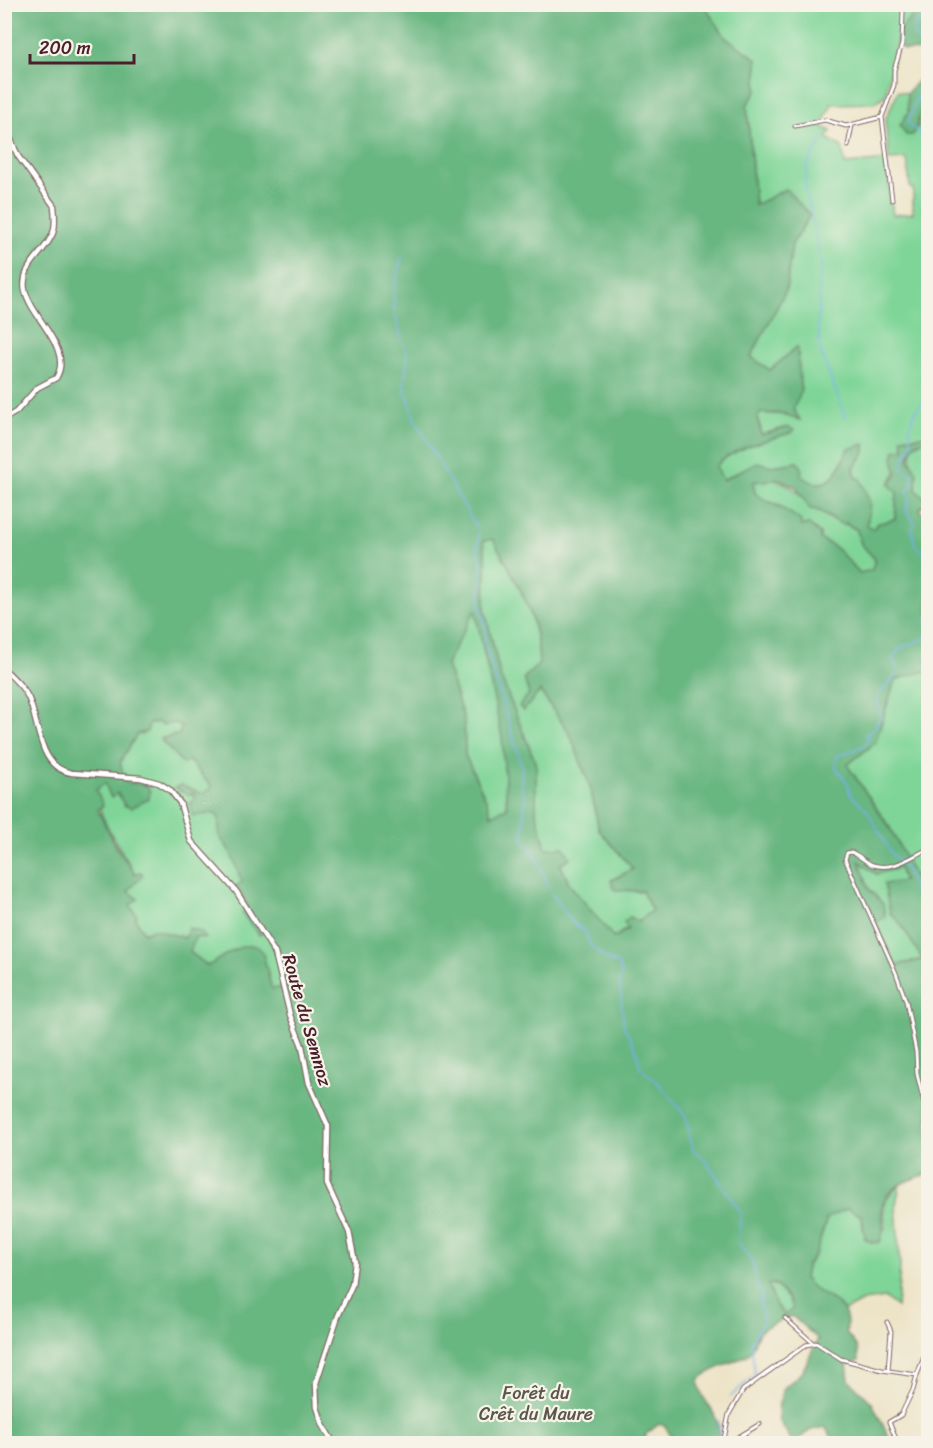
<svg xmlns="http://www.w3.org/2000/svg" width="933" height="1448" viewBox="0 0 933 1448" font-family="Sriracha,sans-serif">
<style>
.green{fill:#7fd598;stroke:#647a62;stroke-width:1.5}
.forest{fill:#67b680;stroke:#586a56;stroke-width:1.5;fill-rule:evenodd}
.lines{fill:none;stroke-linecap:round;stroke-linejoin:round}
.stream{stroke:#78b0e7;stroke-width:1.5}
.minor-casing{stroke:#836462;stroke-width:5}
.secondary-casing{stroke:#836462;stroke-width:7}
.minor{stroke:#fff;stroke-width:3}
.secondary{stroke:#fff;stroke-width:4.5}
.labels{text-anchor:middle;stroke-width:4.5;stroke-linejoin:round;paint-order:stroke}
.street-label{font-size:18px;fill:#4a1f2b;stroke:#f7f3e8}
.park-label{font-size:18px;fill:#5a564c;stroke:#f7f3e8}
</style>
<rect width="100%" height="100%" fill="#f7f3e8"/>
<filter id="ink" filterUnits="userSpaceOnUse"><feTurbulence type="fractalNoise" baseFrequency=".0167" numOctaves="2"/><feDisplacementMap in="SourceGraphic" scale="12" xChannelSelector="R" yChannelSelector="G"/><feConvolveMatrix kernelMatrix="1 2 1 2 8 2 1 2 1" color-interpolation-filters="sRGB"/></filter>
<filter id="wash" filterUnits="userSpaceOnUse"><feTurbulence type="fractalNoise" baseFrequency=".008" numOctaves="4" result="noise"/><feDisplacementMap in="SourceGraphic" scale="24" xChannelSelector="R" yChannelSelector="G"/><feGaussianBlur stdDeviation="1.35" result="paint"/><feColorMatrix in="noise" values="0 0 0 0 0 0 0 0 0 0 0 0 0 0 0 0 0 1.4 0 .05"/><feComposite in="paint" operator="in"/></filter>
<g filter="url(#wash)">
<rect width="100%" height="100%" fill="#ede4c8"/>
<path class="green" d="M704 5H923L899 31 885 96 874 103 832 104 821 126 831 131 827 138 842 147 845 164 886 160 893 215 913 213V188H910L907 159 889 160 885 120 898 91 907 93 908 113 918 128 920 111 928 90V431L923 436 906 437 904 450 893 458 897 471 889 484 897 492 895 519 877 524 873 529 867 525 870 503 856 478 854 468 865 452 848 449C839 471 829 496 801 476L798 462 771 466 757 462 722 480 715 466C734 447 768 440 793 432L788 427 760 435 761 428 757 418 761 413 797 416 793 409 801 392 797 347 770 370 751 357 786 290 792 244 810 215 755 205 747 105 757 91V59L726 38Z
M926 439 928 441V495L922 498 916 490C919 473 907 465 913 446Z
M767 479C797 480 805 507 831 519 840 523 848 524 857 530L861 544 875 559 872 570 860 573 835 547 820 539V534L808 524 801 526 779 505 765 501 755 493 753 482Z
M493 539C516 581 539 615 539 665L524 678 529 694 523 711 540 691 570 734 590 786 599 830 633 869 611 880 615 890 642 891 652 911 613 938 570 885 560 863 546 848 536 812V764L500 675 485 611 486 559 483 540Z
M475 610 502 737 507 808 490 815 487 802 465 755 464 720 446 664Z
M928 670V903L890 828 847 765 875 743 895 680Z
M158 722 161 725 176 723 182 727 180 734 161 738 188 760 212 787 203 794 180 785 196 798 190 804 193 816 214 813 219 818V835L231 853 243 883 236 886C258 920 278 946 287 987L272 989 262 951 234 950 208 966 190 952 195 937 201 932 185 938 153 929 144 934 134 917 136 916 129 905 138 899 127 891 138 879C122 848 100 826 96 790L105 783 111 797 118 793 124 805 125 782 120 762 137 734 142 735 149 724Z
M859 860 876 874 899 868 904 882 890 913 900 923 923 959 896 965 876 923 883 904 869 889Z
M900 1184 896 1204 900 1267 897 1307 885 1298 863 1301 844 1311C832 1296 814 1294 804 1278L806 1267 816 1253 827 1218 848 1208 862 1216 863 1229 886 1228C881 1205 882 1200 900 1184Z
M767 1283C780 1285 788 1298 794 1309L785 1315 775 1304Z"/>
<path class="forest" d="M5 5H704L726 38 757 59V91L747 105 755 205 786 189 810 215 792 244 786 290 751 357 770 370 797 347 801 392 793 409 800 420 785 414 761 413 757 418 761 435 788 427 794 430 793 432C768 440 734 447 716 466L723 480 757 462 771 466 798 462 802 468 801 476C829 496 839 471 848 449L865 444V452L854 468 856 478H860L870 503 867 525 873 529 877 524 895 519 897 493 889 484 897 475 893 458 895 450 904 449 902 438 923 436 928 431V441H920L913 446 909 459 917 472 916 490 923 497 928 495V503L920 508V512L924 513 928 523 926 528H928V670L895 680 875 743 847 765 890 828 928 903V1174C911 1179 882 1187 882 1210 882 1225 886 1226 880 1242L873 1243 865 1239 862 1216 848 1208 827 1218 816 1253 806 1267 804 1278C819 1301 853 1297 846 1333L857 1347 859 1361 847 1364 849 1380 872 1403 892 1443H836L825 1427 811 1430 793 1443 779 1420 778 1408 783 1389 802 1372 818 1339 792 1316C782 1321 764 1325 758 1334 753 1341 755 1350 747 1355 732 1363 715 1368 700 1378 696 1391 708 1403 714 1414 718 1423 720 1434 721 1443H675L665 1426 659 1424 645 1435 649 1444H5ZM780 479 796 487 810 509C821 509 833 520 843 525L846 523 857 530 861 544 875 559 872 570 860 573 835 547 820 539V534L808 524 801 526V521C786 508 770 505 755 493L753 482ZM493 539C516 581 539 615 539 664L524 678 529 694 519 706 523 711 540 691 570 734 590 786 599 830 633 869 611 881 615 890 642 891 652 910 638 922 630 917 624 922 628 929 614 938 570 885 560 864 570 858 564 847 546 848 536 812V764L500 675 485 611 486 559 483 541ZM475 610 502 737 507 808 491 815 487 802 465 755 464 720 446 664ZM158 722 161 725 176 723 181 727 180 734 161 740 183 764 189 760 212 787 203 794 180 785 175 788 189 795 193 793 195 797 190 804 193 816 214 813 219 818V835L231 853 242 882 236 886 248 907 242 913 259 935 266 931C278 949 282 966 287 987L272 989C268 979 266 960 262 952 253 933 219 959 208 966L190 952 195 937 206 938 201 932 189 928 185 938 153 929 144 933 135 918 137 916 130 905 138 899 128 891 143 875 141 872 135 874 116 846 98 810 103 805 96 790 105 783 111 798 118 793 124 805 131 808 149 799 150 791 146 785 125 782 120 762 137 734 147 732 149 724ZM859 861 876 874 899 868 904 881 884 884 890 913 900 923 923 960 896 965 876 923 885 916 883 904 869 889ZM768 1284H775L788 1298 793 1309 784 1315 775 1304Z
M922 5H928V19L921 35 928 41V90L913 135H906L900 125 908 112 907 93 921 77 926 56 923 51 904 50 898 44 899 31Z"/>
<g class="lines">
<path class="stream" d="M928 12 916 24 913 34 927 50 928 60
M928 66 908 123 928 142
M823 138 808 163 805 186 821 263 818 321 820 350 846 418
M928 157 925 169 928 187
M928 281V305
M402 340C391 306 391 291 402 257
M404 344C411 358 404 372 404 386 405 390 413 410 414 418L476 527
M928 374 925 377 927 400C911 410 907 428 912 445L903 460 904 469 912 475V485L907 491 910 499 906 510 915 523 912 529 915 546 928 556
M478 532V550L482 567 480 604 487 632 484 640 522 767 521 784 525 798 523 838 537 859 549 888
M928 615V630
M928 637 900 648 892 659 898 670C895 681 883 687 878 696 875 702 880 705 880 711 882 721 873 729 866 735L869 740 863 746 837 756 836 768 848 784 850 794 867 810 891 853 906 869 917 895 928 911
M551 893 574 924 585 931 590 945 609 961 618 964 622 974 619 980 624 1026 636 1050 640 1067 659 1084 686 1117 693 1150 704 1158 741 1213 738 1242 753 1263 756 1277
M730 1397 755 1375 751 1343 764 1319 760 1303 762 1296 756 1282
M719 1421 720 1444"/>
</g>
</g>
<g filter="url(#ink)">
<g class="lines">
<g class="minor-casing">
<path id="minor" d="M795 126 825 120 846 126 882 117
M848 146 852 125
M892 200 882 117 894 85V70L902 44 903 11 910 4
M928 849C911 857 893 871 873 865 865 862 859 855 851 852L847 853 845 859 896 973 906 1001 916 1052 917 1074 928 1119
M785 1318 813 1343
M887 1322 891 1331 888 1371
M723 1444 729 1414 743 1390 806 1345 816 1343 841 1359 882 1370 917 1375 928 1347
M727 1444 760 1424
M898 1444 889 1422 901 1415 913 1390 917 1375"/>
</g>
<g class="secondary-casing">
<path id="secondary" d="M4 36 9 4
M4 124 18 156 54 206C55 215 56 225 53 233 45 254 20 265 25 290 31 318 74 349 56 378L37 388 16 412 4 419
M4 669C13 678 23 686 28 697 40 722 37 768 72 773L141 778 159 783 170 790 180 803 191 841 236 891 275 953 290 1015 302 1046 309 1083 328 1126 327 1184 349 1232 355 1262 352 1285 338 1316 316 1383 317 1407 323 1425 334 1444"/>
</g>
<use href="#minor" class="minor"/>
<use href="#secondary" class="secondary"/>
</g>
</g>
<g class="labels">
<g class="street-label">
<text transform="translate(307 1020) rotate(74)" y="6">Route du Semnoz</text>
</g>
<g class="park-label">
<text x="536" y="1399">Forêt du<tspan x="536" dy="21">Crêt du Maure</tspan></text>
</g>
</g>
<rect width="933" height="1448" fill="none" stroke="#f7f3e8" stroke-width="24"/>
<path d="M30 54v9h104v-9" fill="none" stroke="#4a1f2b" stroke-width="3"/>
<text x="39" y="54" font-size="18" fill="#4a1f2b" stroke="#f7f3e8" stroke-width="4.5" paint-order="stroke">200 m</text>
</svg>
